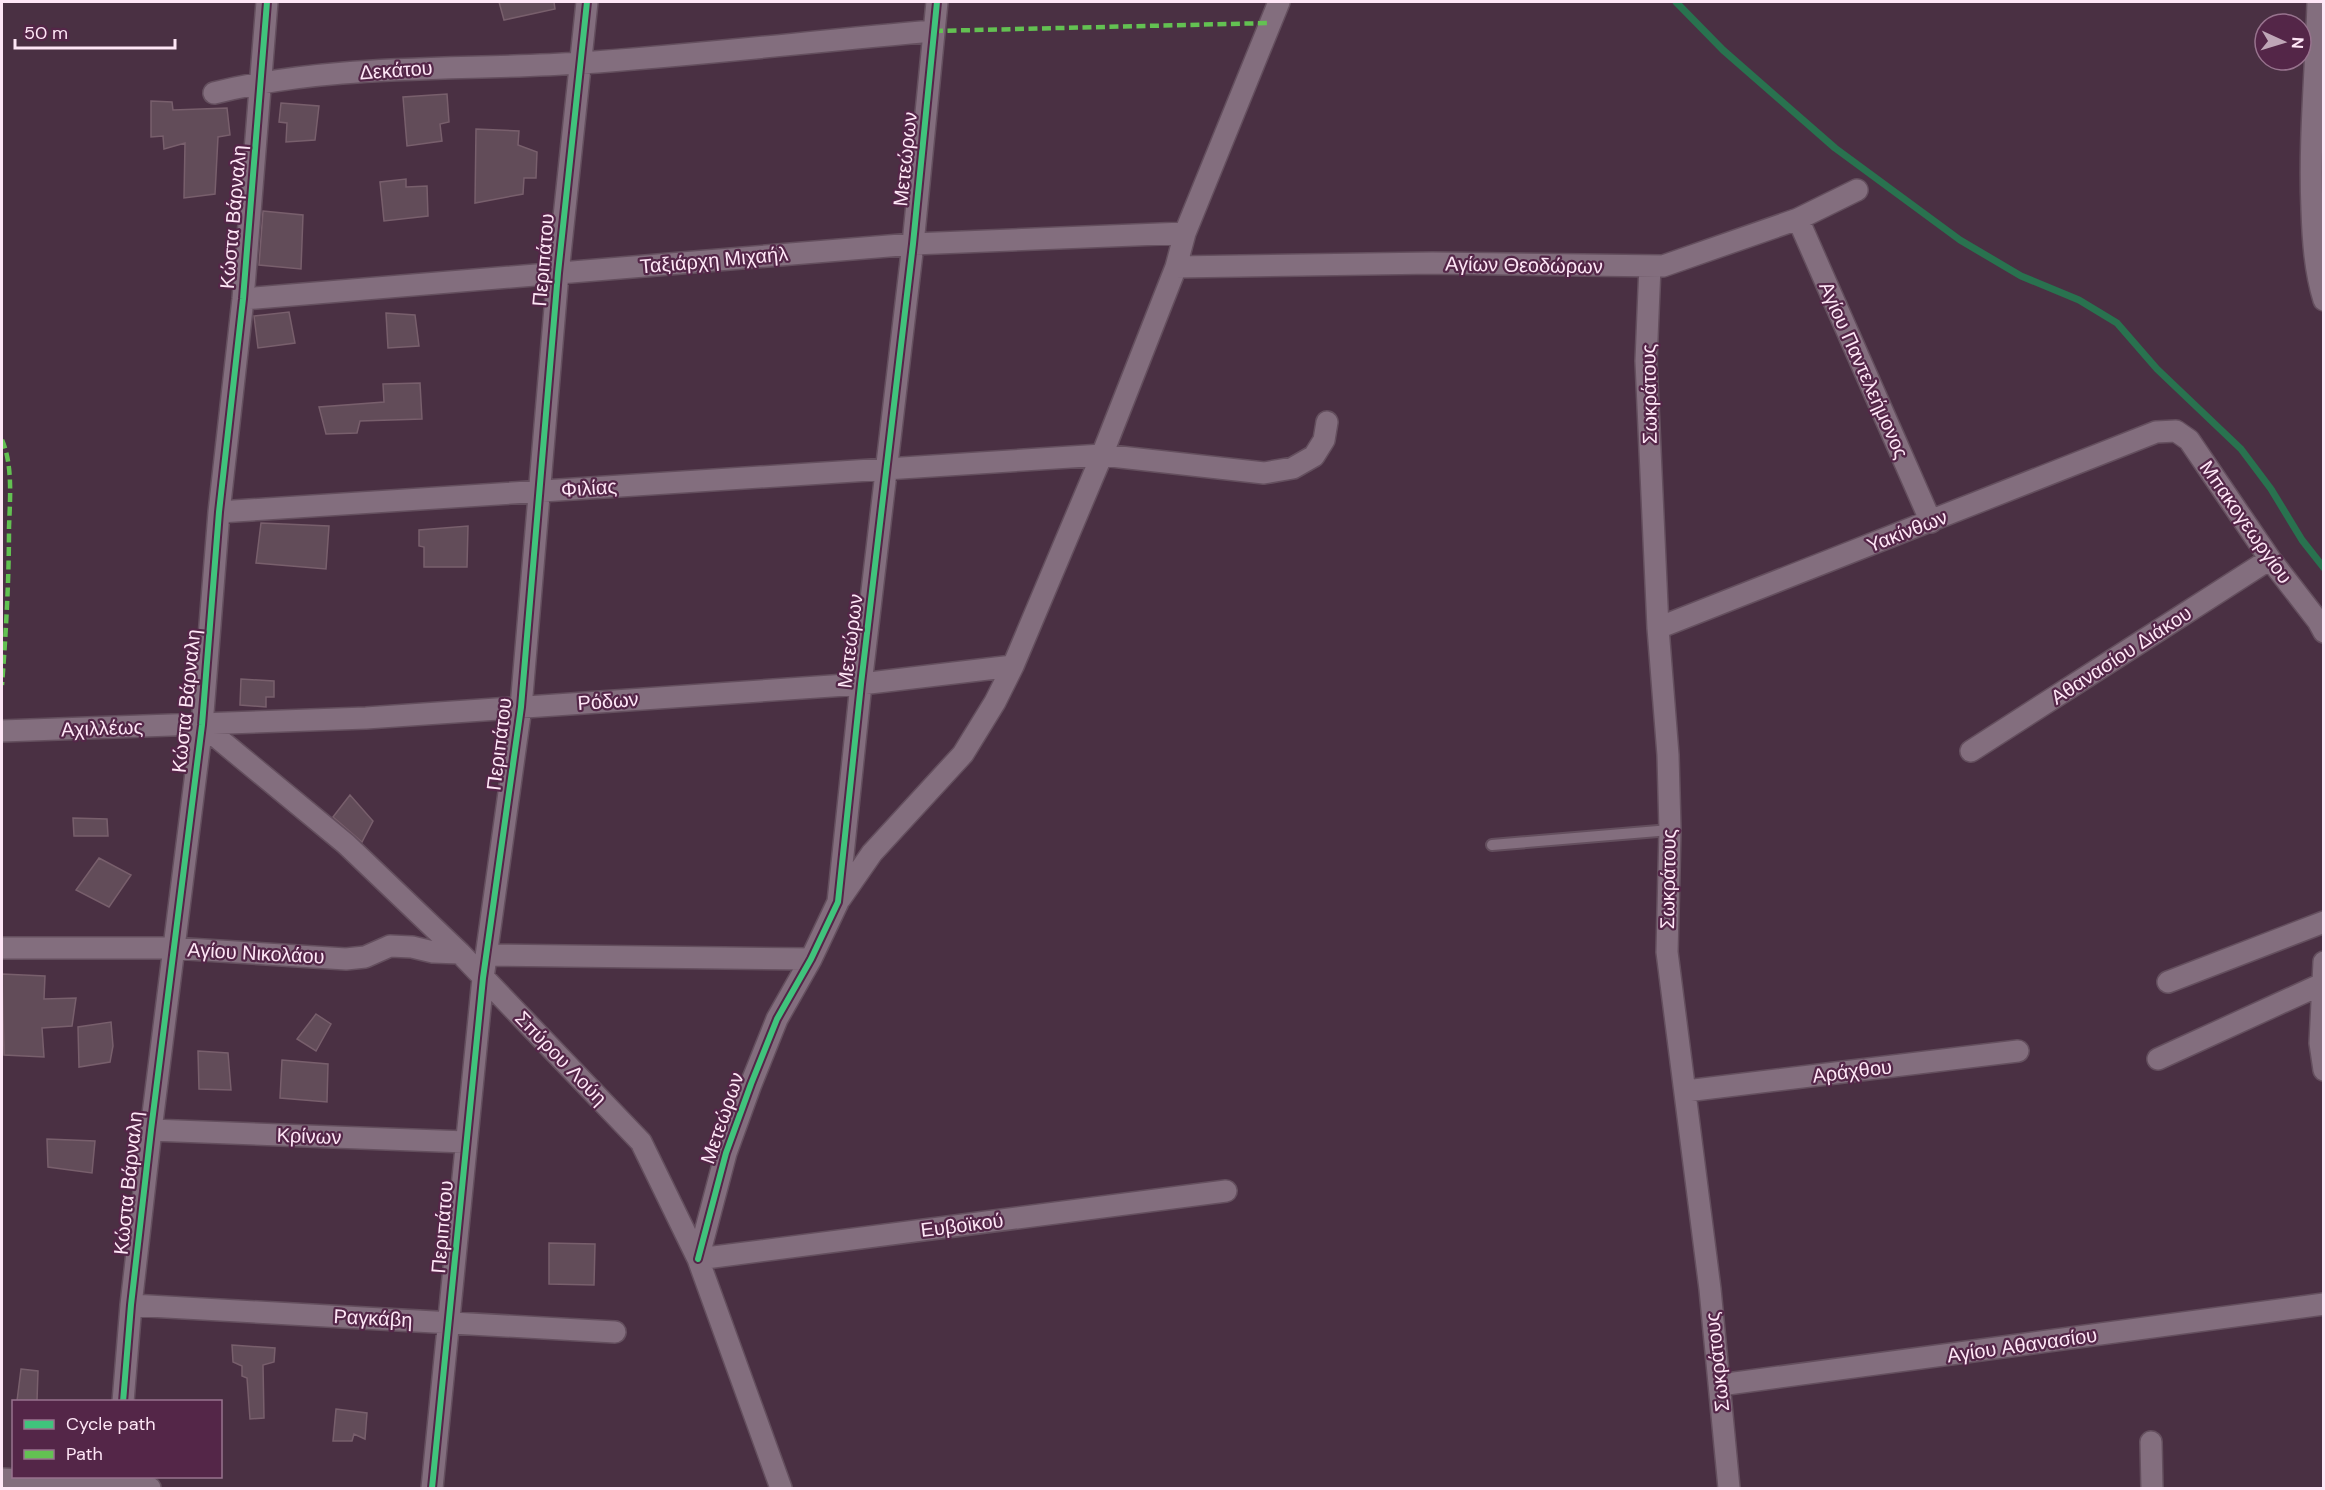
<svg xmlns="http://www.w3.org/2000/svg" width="2325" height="1490" viewBox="0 0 2325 1490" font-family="'DM Sans',sans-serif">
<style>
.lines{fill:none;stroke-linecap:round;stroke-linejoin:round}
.stream{stroke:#29724f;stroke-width:7}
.building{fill:#624c59;stroke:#785f6c;stroke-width:1.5}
.lane-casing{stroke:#644f5e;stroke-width:14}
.street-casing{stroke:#644f5e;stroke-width:24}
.lane{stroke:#836e7e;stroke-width:10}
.street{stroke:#836e7e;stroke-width:21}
.quiet{stroke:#63c152;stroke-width:4.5;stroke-dasharray:9 4.5;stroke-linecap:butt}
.cycleway-casing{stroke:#542648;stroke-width:10}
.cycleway{stroke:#40c37c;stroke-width:6}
.labels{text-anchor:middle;stroke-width:4.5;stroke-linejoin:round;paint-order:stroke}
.street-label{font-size:20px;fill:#fee6f6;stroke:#542648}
</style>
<rect width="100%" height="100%" fill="#4a3043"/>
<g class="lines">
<path class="stream" d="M1676 2 1723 50 1835 148 1960 240 2021 276 2079 300 2117 323 2157 369 2241 449 2271 489 2302 540 2324 568"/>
</g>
<path class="building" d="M499 2H554L555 9 504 20Z
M447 94 449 122 440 124 442 141 407 146 403 97Z
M151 101 172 102 173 110 227 108 230 135 218 137 215 194 184 198 185 143 164 149 163 136 151 137Z
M281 103 319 106 315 140 286 142 287 123 279 122Z
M476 129 519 131 518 145 537 152 536 178H524L523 194 475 203Z
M406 179V187L427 186 428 216 384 221 380 182Z
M263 211 303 215 301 269 259 265Z
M289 312 295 343 258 348 254 316Z
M386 313 415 315 419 346 388 348Z
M420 383 422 419 360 421 357 433 326 434 319 407 384 402 383 384Z
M261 523 329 526 326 569 256 563Z
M468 526 467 567H424V547L419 546V530Z
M241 679 274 681V697H266V707L240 705Z
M350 795 373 821 362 842 333 817Z
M73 818 107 819 108 836H74Z
M99 858 131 875 109 907 76 890Z
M2 974 45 976 44 999 76 998 72 1026 42 1028 44 1057 4 1055Z
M316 1014 331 1024 316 1051 297 1039Z
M111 1022 113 1046 110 1062 79 1067 78 1027Z
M198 1051 228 1053 231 1090 199 1089Z
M282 1060 328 1064 327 1102 280 1098Z
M47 1139 95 1141 92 1173 48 1167Z
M549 1243 595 1244 594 1285 549 1284Z
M232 1345 275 1348 274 1362 263 1365 264 1418 250 1419 247 1378 242 1376V1366L233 1362Z
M21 1369 38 1371 37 1401H17Z
M336 1409 367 1413 365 1439 354 1434 352 1441H333Z"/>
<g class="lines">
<g class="lane-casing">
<path id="lane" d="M1492 845 1670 830"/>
</g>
<g class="street-casing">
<path id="street" d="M2318 2C2316 71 2309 140 2312 209 2313 240 2315 271 2324 300
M214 93C334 63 459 71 581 63 699 55 816 41 934 31
M1798 219 1931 522
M1650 266 1646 361 1658 628 1668 755 1670 830 1667 952 1710 1289 1729 1488
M1176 267 1433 263 1663 266 1798 219 1857 190
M243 299 913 244 1185 233
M219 512 1102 455 1264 473 1293 468 1314 456 1324 440 1327 422
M1658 628 2156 432 2176 431 2189 440 2270 559 2318 621 2324 632
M202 725 346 844 460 953 641 1142 698 1259 781 1488
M2 731 366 718 861 684 1013 666
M1971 751 2270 559
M840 899 872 853 963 754 995 702 1013 666 1102 455 1176 267 1185 233 1279 2
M2 948H172L346 959 365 957 390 946 412 947 433 952 460 953
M488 955 811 959
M2324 962 2320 1043 2324 1070
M2168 982 2324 922
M2158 1059 2322 984
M1686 1091 2018 1051
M151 1130 466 1142
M698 1259 726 1153 751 1084 777 1019 811 959 838 902 861 684 913 244 937 2
M698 1259 1226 1191
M131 1305 615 1332
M1720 1385 2324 1304
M123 1402 131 1305 151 1130 202 725 219 512 243 299 267 2
M2151 1442 2152 1488
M2 1479 150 1488
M432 1488 483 978 521 707 558 273 587 2"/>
</g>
<use href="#lane" class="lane"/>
<use href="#street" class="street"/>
<path class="quiet" d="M934 31 1270 23
M2 440C13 465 10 500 9 527 9 580 6 632 2 685"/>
<g class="cycleway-casing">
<path id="cycleway" d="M698 1259 726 1153 751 1084 777 1019 811 959 838 902 861 684 913 244 937 2
M123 1402 131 1305 151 1130 202 725 219 512 243 299 267 2
M432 1488 483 978 521 707 558 273 587 2"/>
</g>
<use href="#cycleway" class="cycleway"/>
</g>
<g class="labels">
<g class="street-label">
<text transform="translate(396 70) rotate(-4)" y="7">Δεκάτου</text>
<text transform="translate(905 159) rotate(-84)" y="7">Μετεώρων</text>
<text transform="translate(233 217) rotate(-85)" y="7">Κώστα Βάρναλη</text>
<text transform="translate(543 260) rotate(-85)" y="7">Περιπάτου</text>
<text transform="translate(714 260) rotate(-5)" y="7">Ταξιάρχη Μιχαήλ</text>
<text transform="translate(1524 265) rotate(1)" y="7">Αγίων Θεοδώρων</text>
<text transform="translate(1864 370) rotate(66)" y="7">Αγίου Παντελεήμονος</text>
<text transform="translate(1649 394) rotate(-91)" y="7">Σωκράτους</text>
<text transform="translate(589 488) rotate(-4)" y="7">Φιλίας</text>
<text transform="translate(2246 522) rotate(55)" y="7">Μπακογεωργίου</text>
<text transform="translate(1907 531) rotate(-21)" y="7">Υακίνθων</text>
<text transform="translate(850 641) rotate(-83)" y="7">Μετεώρων</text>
<text transform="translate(2121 655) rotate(-33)" y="7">Αθανασίου Διάκου</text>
<text transform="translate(186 701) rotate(-84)" y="7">Κώστα Βάρναλη</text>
<text transform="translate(608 701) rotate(-4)" y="7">Ρόδων</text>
<text transform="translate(102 728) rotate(-2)" y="7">Αχιλλέως</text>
<text transform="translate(499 744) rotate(-83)" y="7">Περιπάτου</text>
<text transform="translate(1668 879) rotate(-89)" y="7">Σωκράτους</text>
<text transform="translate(256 953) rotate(3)" y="7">Αγίου Νικολάου</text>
<text transform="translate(561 1058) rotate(46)" y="7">Σπύρου Λούη</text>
<text transform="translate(1852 1071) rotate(-7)" y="7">Αράχθου</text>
<text transform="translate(722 1118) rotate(-71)" y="7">Μετεώρων</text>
<text transform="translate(309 1136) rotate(2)" y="7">Κρίνων</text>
<text transform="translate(128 1183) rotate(-84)" y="7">Κώστα Βάρναλη</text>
<text transform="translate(962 1225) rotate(-7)" y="7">Ευβοϊκού</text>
<text transform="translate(442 1227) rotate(-85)" y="7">Περιπάτου</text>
<text transform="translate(373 1318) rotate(3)" y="7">Ραγκάβη</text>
<text transform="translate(2022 1345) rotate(-8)" y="7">Αγίου Αθανασίου</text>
<text transform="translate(1717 1362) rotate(-96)" y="7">Σωκράτους</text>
</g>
</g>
<rect width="2325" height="1490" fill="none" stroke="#fee6f6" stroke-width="6"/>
<rect x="12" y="1400" width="210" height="78" fill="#542648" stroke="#98738e" stroke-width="1.5"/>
<rect x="24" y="1420" width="30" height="9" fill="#40c37c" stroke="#98738e" stroke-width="1.5"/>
<text x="66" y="1430" font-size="18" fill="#fee6f6">Cycle path</text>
<rect x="24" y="1450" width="30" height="9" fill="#63c152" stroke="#98738e" stroke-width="1.5"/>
<text x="66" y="1460" font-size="18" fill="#fee6f6">Path</text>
<g transform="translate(2283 42) rotate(94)"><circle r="28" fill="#542648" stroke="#98738e" stroke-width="1.5"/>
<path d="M0-4.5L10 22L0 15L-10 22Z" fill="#bfa6b7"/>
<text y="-9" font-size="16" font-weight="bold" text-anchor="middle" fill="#fee6f6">N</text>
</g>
<path d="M15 39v9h160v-9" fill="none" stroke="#fee6f6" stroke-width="3"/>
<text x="24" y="39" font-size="18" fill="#fee6f6" stroke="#542648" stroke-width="4.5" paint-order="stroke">50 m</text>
</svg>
